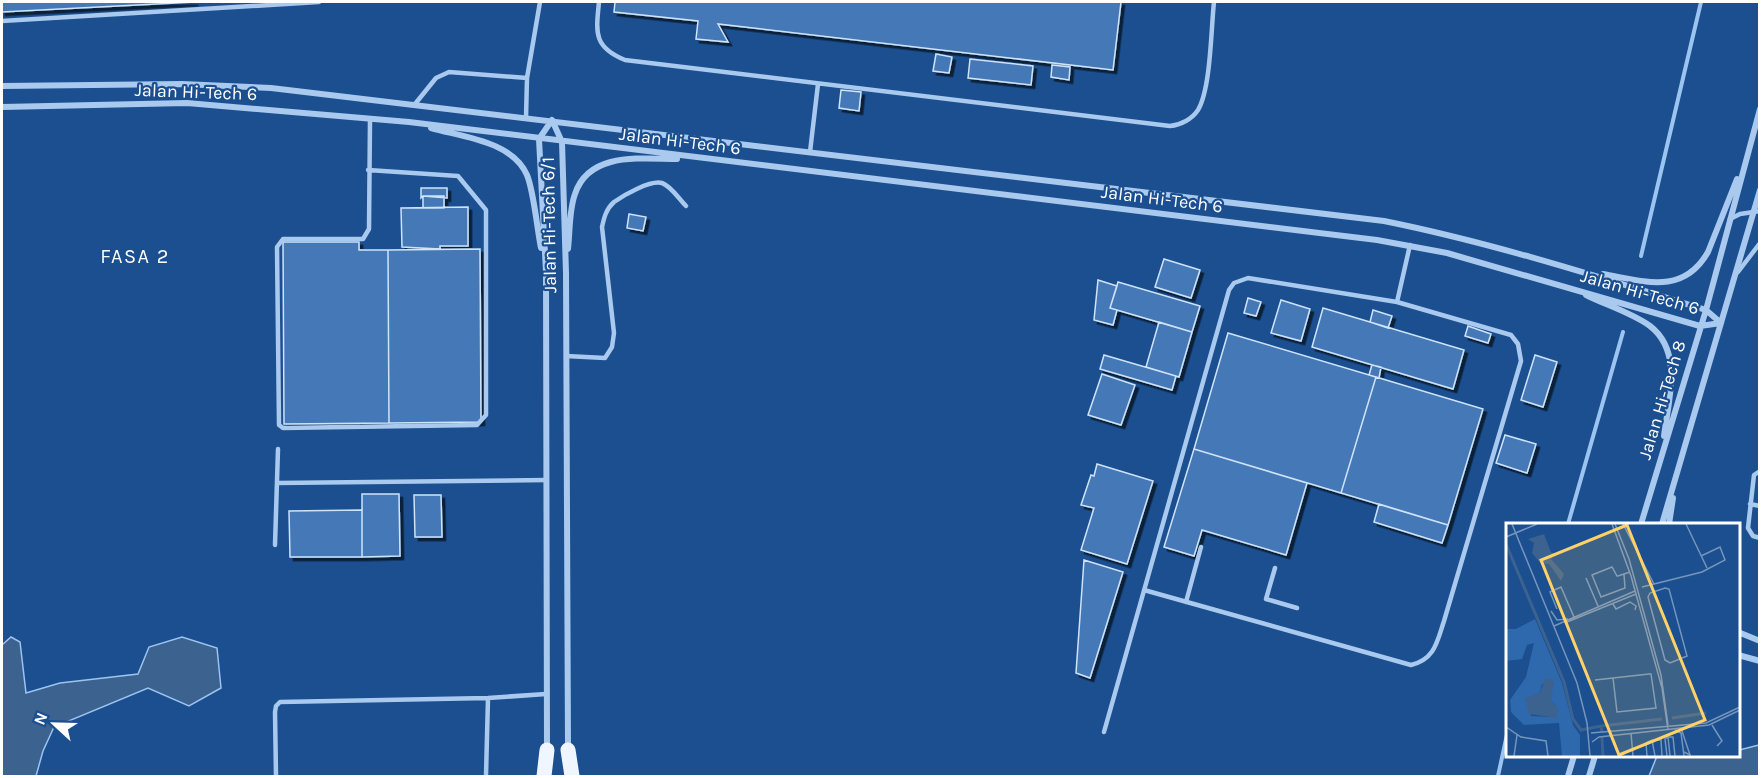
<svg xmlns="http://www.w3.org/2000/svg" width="1761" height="778" viewBox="0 0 1761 778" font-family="Karla,sans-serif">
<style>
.water{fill:#3c6290;stroke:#9cc4f0;stroke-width:1.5}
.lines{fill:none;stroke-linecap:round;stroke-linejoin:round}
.stream{stroke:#9cc4f0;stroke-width:4}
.building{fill:#4478b7;stroke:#cfe3fa;stroke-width:1.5;filter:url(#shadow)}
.service{stroke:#a9c9ee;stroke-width:4.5}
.minor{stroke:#a9c9ee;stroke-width:6}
.primary{stroke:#f0f6ff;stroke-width:15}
.labels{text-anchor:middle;stroke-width:4.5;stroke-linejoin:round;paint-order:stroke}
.street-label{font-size:18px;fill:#fff;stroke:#1b4f8f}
.neighbourhood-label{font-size:20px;letter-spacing:1.5px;fill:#fff;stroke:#1b4f8f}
.inset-river{fill:none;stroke:#3c6290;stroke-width:3}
.inset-road{fill:none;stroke:#7695bc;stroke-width:1.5}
.view{fill:#ffd166;fill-opacity:0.15;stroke:#ffd166;stroke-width:3}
.inset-edge{fill:none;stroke:#fff;stroke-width:3}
</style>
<defs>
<filter id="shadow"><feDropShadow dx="3.5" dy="3.5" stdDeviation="0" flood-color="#0009"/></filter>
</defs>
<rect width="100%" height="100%" fill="#1b4f8f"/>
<path class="water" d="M11 637 20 642 26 693 60 683 138 674 149 647 182 637 217 648 221 688 189 706 148 688 54 727 43 751 36 776H2V645Z
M1759 745V776H1649L1657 756H1738L1739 750Z"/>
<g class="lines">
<path class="stream" d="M1641 256 1701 2
M1568 524 1623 332
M1498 776 1508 730"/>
</g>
<path class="building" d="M2 2H195L2 12Z
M615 2H1121L1113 70 718 24 728 42 696 39 698 21 614 12Z
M936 54 952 57 949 73 933 71Z
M970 59 1033 66 1031 85 968 78Z
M1052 65 1070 67 1069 80 1051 77Z
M841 90 861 92 859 111 839 108Z
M421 188H447V198L423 196 421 198Z
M423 196H444V208H423Z
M468 207V246H440V249L402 247 401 208Z
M629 214 646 217 643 231 627 228Z
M283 242H359V250H388L389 423 284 424Z
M480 249 481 422 389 423 388 250Z
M1164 259 1200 270 1191 298 1155 287Z
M1098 280 1117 286 1110 308 1117 310 1113 325 1094 320Z
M1118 282 1200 306 1192 332 1110 308Z
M1248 298 1261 302 1256 316 1244 313Z
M1281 300 1310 309 1301 341 1271 333Z
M1323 308 1464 350 1453 389 1312 347Z
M1373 310 1392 316 1388 328 1370 322Z
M1159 322 1192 332 1179 377 1146 367Z
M1468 326 1491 334 1488 343 1465 336Z
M1228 333 1376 377 1341 493 1194 449Z
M1104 355 1176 376 1172 390 1100 369Z
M1535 355 1557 362 1543 407 1521 400Z
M1372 365 1381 367 1379 378 1369 375Z
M1102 374 1135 385 1121 425 1088 415Z
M1376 377 1483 409 1448 525 1341 493Z
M1505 435 1536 444 1527 473 1496 463Z
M1194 449 1307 483 1286 555 1202 530 1194 556 1164 547Z
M1097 464 1153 481 1127 564 1081 550 1094 508 1081 505 1091 475 1094 476Z
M362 494H399L400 556 362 557Z
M414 495H441L442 537H415Z
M1379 504 1448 525 1442 543 1374 522Z
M362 510V557H290L289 511Z
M1084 560 1123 572 1090 678 1076 673Z"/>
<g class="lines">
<path class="service" d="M599 2C596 32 593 47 625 60L1170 126C1181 125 1192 119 1198 110 1211 88 1211 28 1214 2
M2 21 319 2
M527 78 540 2
M415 104 436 78 449 72 527 78 526 118
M810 152 818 84
M368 170 458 176 486 210V415L477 425 283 428 279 425 277 247 283 239H363L369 229 370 119
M1730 219 1740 214 1760 211
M1738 272 1760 243
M1397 302 1410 245
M566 356 605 358 612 347 614 333 602 227C604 218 606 209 614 202 624 195 650 180 662 183 671 186 679 199 686 206
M1760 471 1754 475 1748 528 1753 536 1760 538
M277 483 547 480
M1750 504 1760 506
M275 545 278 449
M1275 568 1266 599 1297 608
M1186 602 1201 547
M1104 732 1229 290 1234 283 1248 278 1397 302 1511 335 1518 344 1521 361 1444 621C1437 642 1435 659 1411 665L1144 590
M276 776 275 712 276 706 280 702 488 698 546 694
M486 776 488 698"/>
<path class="minor" d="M2 86 182 84 271 88 1384 221C1493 243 1599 277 1706 310L1721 323
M2 107 187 103 409 122 1377 240 1447 253 1700 326 1721 323
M552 120 562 142 566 273 568 750
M431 128C463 137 512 141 527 175 534 192 537 229 541 248
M568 249C570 232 569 210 575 194 589 151 642 159 677 159
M1603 274C1643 281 1683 296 1708 252L1737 179
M1586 295C1606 305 1632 313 1650 326 1684 352 1668 402 1664 436
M1641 524 1706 310 1760 109
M1662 524 1760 190
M1669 524 1673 498
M1738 632 1760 641
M1738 655 1760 661
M547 748 546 272 539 139 552 120
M1568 776 1574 756
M1589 776 1595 756"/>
<path class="primary" d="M568 750 572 776
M544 776 547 750"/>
</g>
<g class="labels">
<g class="street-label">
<text transform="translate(196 92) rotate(2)" y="6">Jalan Hi-Tech 6</text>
<text transform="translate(680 141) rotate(7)" y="6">Jalan Hi-Tech 6</text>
<text transform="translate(1162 199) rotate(7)" y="6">Jalan Hi-Tech 6</text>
<text transform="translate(549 225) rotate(-91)" y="6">Jalan Hi-Tech 6/1</text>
<text transform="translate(1640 292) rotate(16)" y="6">Jalan Hi-Tech 6</text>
<text transform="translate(1662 400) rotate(-73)" y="6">Jalan Hi-Tech 8</text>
</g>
<g class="neighbourhood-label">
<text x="135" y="263">FASA 2</text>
</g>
</g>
<g transform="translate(1506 523)">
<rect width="234" height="234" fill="#1b4f8f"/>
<path d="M29 96 56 160 67 202 74 212V233H56L53 200 18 202 5 189 4 177 20 154 28 120 21 122 16 136 0 138V106H10ZM48 160 44 167 45 178 50 183 46 194 25 193 23 175 34 170 36 161Z" fill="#2e69ad" fill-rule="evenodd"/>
<path d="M38 11 45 29 51 32 45 36 58 51 55 58 43 41 34 40 26 30 28 20 22 16ZM39 155 48 157 45 178 52 185 51 195 23 191 19 175 34 170Z" fill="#3c6290"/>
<path class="inset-river" d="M0 21 58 159 67 196 75 207 95 203M166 195 200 190M96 209 95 203 156 196M96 214 97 233"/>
<path class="inset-road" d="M6 1 71 160 81 200 84 233M106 1 125 53 156 165 162 207M109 1 123 36 155 152 162 202M117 1 148 61M180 1 201 45M0 14 31 1M118 51 119 65 95 74 86 52 106 44 111 53H112L124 49M80 55 92 83M136 64 196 49 219 37 214 24 195 33M159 65 163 66 181 133 164 140 159 137 142 74 144 70ZM107 81 110 86 124 79 130 83 129 87M51 86 44 69 55 64 68 94M45 88 51 97 62 96M61 99 130 71M48 103 129 68M89 157 143 151H145L150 185 111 189 107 155M206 202 216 218 211 223M0 204 15 214 40 218 42 233M175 205 184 232 178 229M169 207 175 210 178 233M85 210 200 200 234 184M125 210 127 233M162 214H167L169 233M162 214 164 233M151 217H155L156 233M86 219 93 214 203 202 234 187M8 233 11 212M141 233 140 220 146 217 149 233M161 233 159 216 162 214"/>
<path class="view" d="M121 2 199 197 113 232 35 37Z"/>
<rect width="234" height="234" class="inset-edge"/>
</g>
<rect width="1761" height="778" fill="none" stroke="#ffffff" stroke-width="6"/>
<g transform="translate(54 724) rotate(292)" stroke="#1b4f8f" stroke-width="4.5" paint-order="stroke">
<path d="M0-4.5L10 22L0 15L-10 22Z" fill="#ffffff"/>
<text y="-9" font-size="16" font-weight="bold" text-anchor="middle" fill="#ffffff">N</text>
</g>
</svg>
